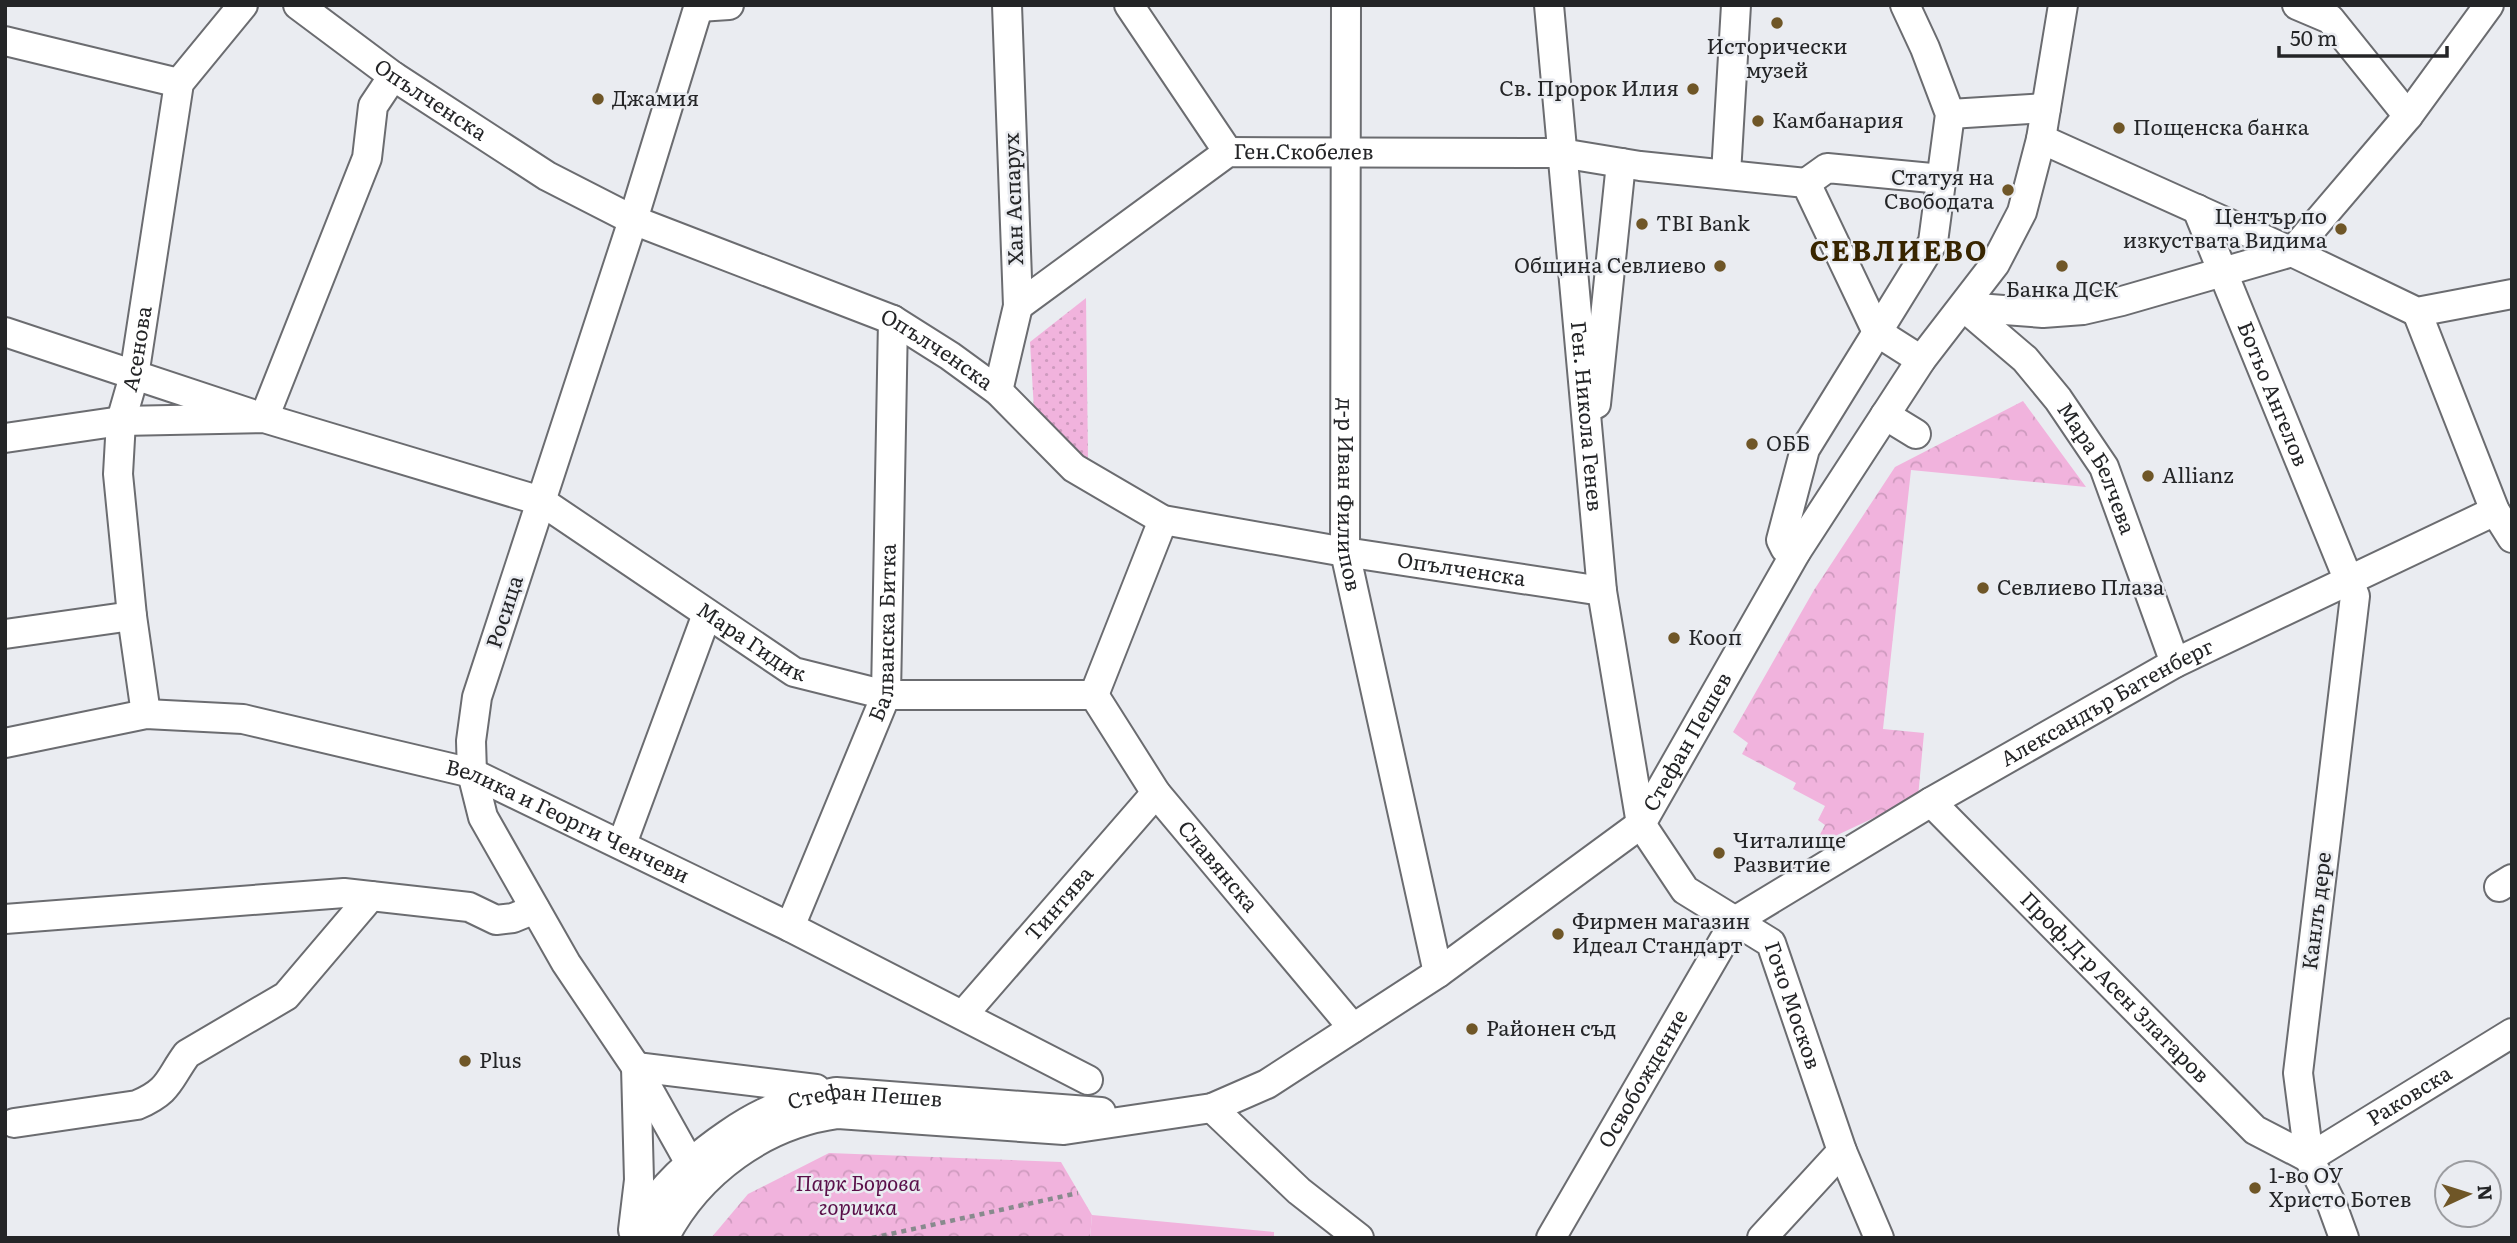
<svg xmlns="http://www.w3.org/2000/svg" width="2517" height="1243" viewBox="0 0 2517 1243" font-family="Literata,serif">
<style>
.grass{fill:url(#grass-dots)}
.forest{fill:url(#forest-crowns)}
.garden{fill:#f1b3dd}
.lines{fill:none;stroke-linecap:round;stroke-linejoin:round}
.minor-casing{stroke:#6b6c70;stroke-width:32}
.path{stroke:#888a8d;stroke-width:4.5;stroke-dasharray:5 5;stroke-linecap:butt}
.minor{stroke:#fff;stroke-width:28}
.poi-dot{fill:#6f5627;stroke:#eaecf1;stroke-width:2.5}
.labels{text-anchor:middle;stroke-width:5;stroke-linejoin:round;paint-order:stroke}
.poi-label{font-size:21px;fill:#242527;stroke:#eaecf1;text-anchor:start}
.street-label{font-size:21px;fill:#242527;stroke:#eaecf1}
.park-label{font-size:21px;font-style:italic;fill:#5a0f49;stroke:#eaecf1}
.district-label{font-size:28px;font-weight:bold;letter-spacing:2px;fill:#382500;stroke:#eaecf1}
</style>
<defs>
<pattern id="grass-dots" width="8" height="8" patternUnits="userSpaceOnUse" patternTransform="scale(1.75)"><rect width="8" height="8" fill="#f1b3dd"/><path d="M2 2h.1M6 6h.1" fill="none" stroke="#ce9abe" stroke-width="1.8" stroke-linecap="round"/></pattern>
<pattern id="forest-crowns" width="20" height="18" patternUnits="userSpaceOnUse" patternTransform="scale(1.75)"><rect width="20" height="18" fill="#f1b3dd"/><path d="M2 6a3 3 0 1 1 6 0M12 15a3 3 0 1 1 6 0" fill="none" stroke="#ce9abe"/></pattern>
</defs>
<rect width="100%" height="100%" fill="#eaecf1"/>
<path class="grass" d="M1086 298 1088 459 1034 410 1030 342Z"/>
<path class="forest" d="M2023 401 2086 487 1911 470 1883 729 1924 733 1918 797 1814 846 1825 825 1818 820 1825 806 1793 789 1796 783 1742 754 1748 743 1733 732 1814 590 1895 467Z
M829 1153 1061 1162 1092 1215 1090 1238H711L748 1194Z"/>
<path class="garden" d="M1092 1215 1274 1232V1238H1090Z"/>
<g class="lines">
<g class="minor-casing">
<g id="minor">
<path id="s1" d="M298 5 393 76 547 176 633 220 893 320 950 356 998 391 1074 468 1163 520 1345 552 1602 591"/>
<path d="M699 5 633 220 477 697 471 741 472 773 483 817 566 963 636 1067 701 1183"/>
<path d="M1129 5 1228 152"/>
<path id="s2" d="M1346 5 1345 552 1438 973"/>
<path id="s3" d="M1549 5 1602 591 1641 824 1685 890 1771 943 1842 1151 1879 1238"/>
<path d="M2297 5 2330 19 2408 116"/>
<path d="M699 7 729 5"/>
<path d="M5 41 179 83"/>
<path d="M1950 114 2046 108"/>
<path d="M2041 139 2292 252 2417 312 2512 294"/>
<path d="M1726 174 1736 5"/>
<path d="M1806 183 1827 168 1942 179"/>
<path id="s4" d="M2197 209 2355 596 2298 1073 2309 1158 2332 1205 2344 1238"/>
<path id="s5" d="M1018 306 1228 152 1561 153 1640 166 1806 183 1877 332 1921 360"/>
<path d="M1964 307 2043 313 2083 310 2122 301 2292 252 2408 116 2489 5"/>
<path id="s6" d="M1964 307 2025 359 2058 399 2104 467 2175 663"/>
<path d="M2417 312 2495 511 2512 538"/>
<path d="M5 332 264 418 367 158 373 106 393 76"/>
<path d="M998 391 1018 306 1007 5"/>
<path d="M1596 404 1621 163"/>
<path d="M1885 415 1916 434"/>
<path id="s7" d="M5 438 121 421 264 418 541 501 794 672 886 695H1094L1163 520"/>
<path d="M1796 552 1785 548 1781 540 1805 449 1933 242 1950 114 1925 48 1905 5"/>
<path d="M5 634 132 616"/>
<path id="s8" d="M1094 695 1156 793 1353 1028"/>
<path id="s9" d="M146 714 132 616 118 474 121 421 134 376 179 83 243 5"/>
<path id="s10" d="M5 743 146 714 243 719 472 773 790 927 1088 1080"/>
<path id="s11" d="M1931 802 2255 1130 2309 1158 2512 1033"/>
<path d="M622 844 707 614"/>
<path d="M2499 887 2512 879"/>
<path d="M5 919 344 893 469 907 496 920 513 918 535 909"/>
<path id="s12" d="M790 927 886 695 893 320"/>
<path id="s13" d="M963 1015 1156 793"/>
<path d="M1212 1108 1299 1191 1359 1238"/>
<path d="M14 1123 137 1105C170 1091 168 1080 187 1054L286 996 371 896"/>
<path d="M633 1230 639 1180 636 1067 816 1089"/>
<path id="s14" d="M636 1238C647 1190 722 1133 764 1113 787 1101 812 1097 836 1092L1101 1112"/>
<path id="s15" d="M664 1238C698 1172 764 1124 838 1114L1064 1130 1212 1108 1267 1084 1438 973 1641 824 1796 552 1921 360 1995 264 2022 212 2041 139 2063 5"/>
<path id="s16" d="M1551 1238 1735 921 1931 802 2175 663 2495 511"/>
<path d="M1762 1238 1842 1151"/>
</g>
</g>
<path class="path" d="M872 1238 1078 1193"/>
<use href="#minor" class="minor"/>
</g>
<g class="poi-dot">
<circle cx="1777" cy="23" r="7"/>
<circle cx="1693" cy="89" r="7"/>
<circle cx="598" cy="99" r="7"/>
<circle cx="1758" cy="121" r="7"/>
<circle cx="2119" cy="128" r="7"/>
<circle cx="2008" cy="190" r="7"/>
<circle cx="1642" cy="224" r="7"/>
<circle cx="2341" cy="229" r="7"/>
<circle cx="1720" cy="266" r="7"/>
<circle cx="2062" cy="266" r="7"/>
<circle cx="1752" cy="444" r="7"/>
<circle cx="2148" cy="476" r="7"/>
<circle cx="1983" cy="588" r="7"/>
<circle cx="1674" cy="638" r="7"/>
<circle cx="1719" cy="853" r="7"/>
<circle cx="1558" cy="934" r="7"/>
<circle cx="1472" cy="1029" r="7"/>
<circle cx="465" cy="1061" r="7"/>
<circle cx="2255" cy="1188" r="7"/>
</g>
<g class="labels">
<g class="poi-label">
<text x="1777" y="54" text-anchor="middle">Исторически<tspan x="1777" dy="24">музей</tspan></text>
<text x="1679" y="96" text-anchor="end">Св. Пророк Илия</text>
<text x="612" y="106">Джамия</text>
<text x="1772" y="128">Камбанария</text>
<text x="2133" y="135">Пощенска банка</text>
<text x="1994" y="185" text-anchor="end">Статуя на<tspan x="1994" dy="24">Свободата</tspan></text>
<text x="2327" y="224" text-anchor="end">Център по<tspan x="2327" dy="24">изкуствата Видима</tspan></text>
<text x="1656" y="231">TBI Bank</text>
<text x="1706" y="273" text-anchor="end">Община Севлиево</text>
<text x="2062" y="297" text-anchor="middle">Банка ДСК</text>
<text x="1766" y="451">ОББ</text>
<text x="2162" y="483">Allianz</text>
<text x="1997" y="595">Севлиево Плаза</text>
<text x="1688" y="645">Кооп</text>
<text x="1733" y="848">Читалище<tspan x="1733" dy="24">Развитие</tspan></text>
<text x="1572" y="929">Фирмен магазин<tspan x="1572" dy="24">Идеал Стандарт</tspan></text>
<text x="1486" y="1036">Районен съд</text>
<text x="479" y="1068">Plus</text>
<text x="2269" y="1183">1-во ОУ<tspan x="2269" dy="24">Христо Ботев</tspan></text>
</g>
<g class="street-label">
<text dy="7" stroke="none"><textPath href="#s1" startOffset="163">Опълченска</textPath></text>
<text dy="7" stroke="none"><textPath href="#s5" startOffset="336">Ген.Скобелев</textPath></text>
<text transform="translate(1014 199) rotate(-92)" y="7">Хан Аспарух</text>
<text dy="7" stroke="none"><textPath href="#s9" startOffset="369">Асенова</textPath></text>
<text dy="7" stroke="none"><textPath href="#s1" startOffset="730">Опълченска</textPath></text>
<text dy="7" stroke="none"><textPath href="#s4" startOffset="200">Ботьо Ангелов</textPath></text>
<text dy="7" stroke="none"><textPath href="#s3" startOffset="413">Ген. Никола Генев</textPath></text>
<text dy="7" stroke="none"><textPath href="#s6" startOffset="212">Мара Белчева</textPath></text>
<text dy="7" stroke="none"><textPath href="#s2" startOffset="490">д-р Иван Филипов</textPath></text>
<text dy="7" stroke="none"><textPath href="#s1" startOffset="1318">Опълченска</textPath></text>
<text transform="translate(505 612) rotate(-72)" y="7">Росица</text>
<text dy="7" stroke="none"><textPath href="#s12" startOffset="313">Балванска Битка</textPath></text>
<text dy="7" stroke="none"><textPath href="#s7" startOffset="803">Мара Гидик</textPath></text>
<text dy="7" stroke="none"><textPath href="#s16" startOffset="798">Александър Батенберг</textPath></text>
<text dy="7" stroke="none"><textPath href="#s15" startOffset="1208">Стефан Пешев</textPath></text>
<text dy="7" stroke="none"><textPath href="#s10" startOffset="583">Велика и Георги Ченчеви</textPath></text>
<text dy="7" stroke="none"><textPath href="#s8" startOffset="212">Славянска</textPath></text>
<text dy="7" stroke="none"><textPath href="#s13" startOffset="147">Тинтява</textPath></text>
<text transform="translate(2317 911) rotate(-83)" y="7">Канлъ дере</text>
<text dy="7" stroke="none"><textPath href="#s11" startOffset="261">Проф.Д-р Асен Златаров</textPath></text>
<text dy="7" stroke="none"><textPath href="#s3" startOffset="1071">Гочо Москов</textPath></text>
<text dy="7" stroke="none"><textPath href="#s16" startOffset="184">Освобождение</textPath></text>
<text dy="7" stroke="none"><textPath href="#s11" startOffset="640">Раковска</textPath></text>
<text dy="7" stroke="none"><textPath href="#s14" startOffset="287">Стефан Пешев</textPath></text>
</g>
<g class="park-label">
<text x="858" y="1191">Парк Борова<tspan x="858" dy="24">горичка</tspan></text>
</g>
<g class="district-label">
<text x="1899" y="261">СЕВЛИЕВО</text>
</g>
</g>
<rect width="2517" height="1243" fill="none" stroke="#242527" stroke-width="14"/>
<g transform="translate(2468 1194) rotate(86)"><circle r="33" fill="#eaecf1" stroke="#9b9ca0" stroke-width="2"/>
<path d="M0-5L12 26L0 18L-12 26Z" fill="#6f5627"/>
<text y="-10" font-size="19" font-weight="bold" text-anchor="middle" fill="#242527">N</text>
</g>
<path d="M2279 46v10h168v-10" fill="none" stroke="#242527" stroke-width="3.5"/>
<text x="2290" y="46" font-size="21" fill="#242527" stroke="#eaecf1" stroke-width="5" paint-order="stroke">50 m</text>
</svg>
